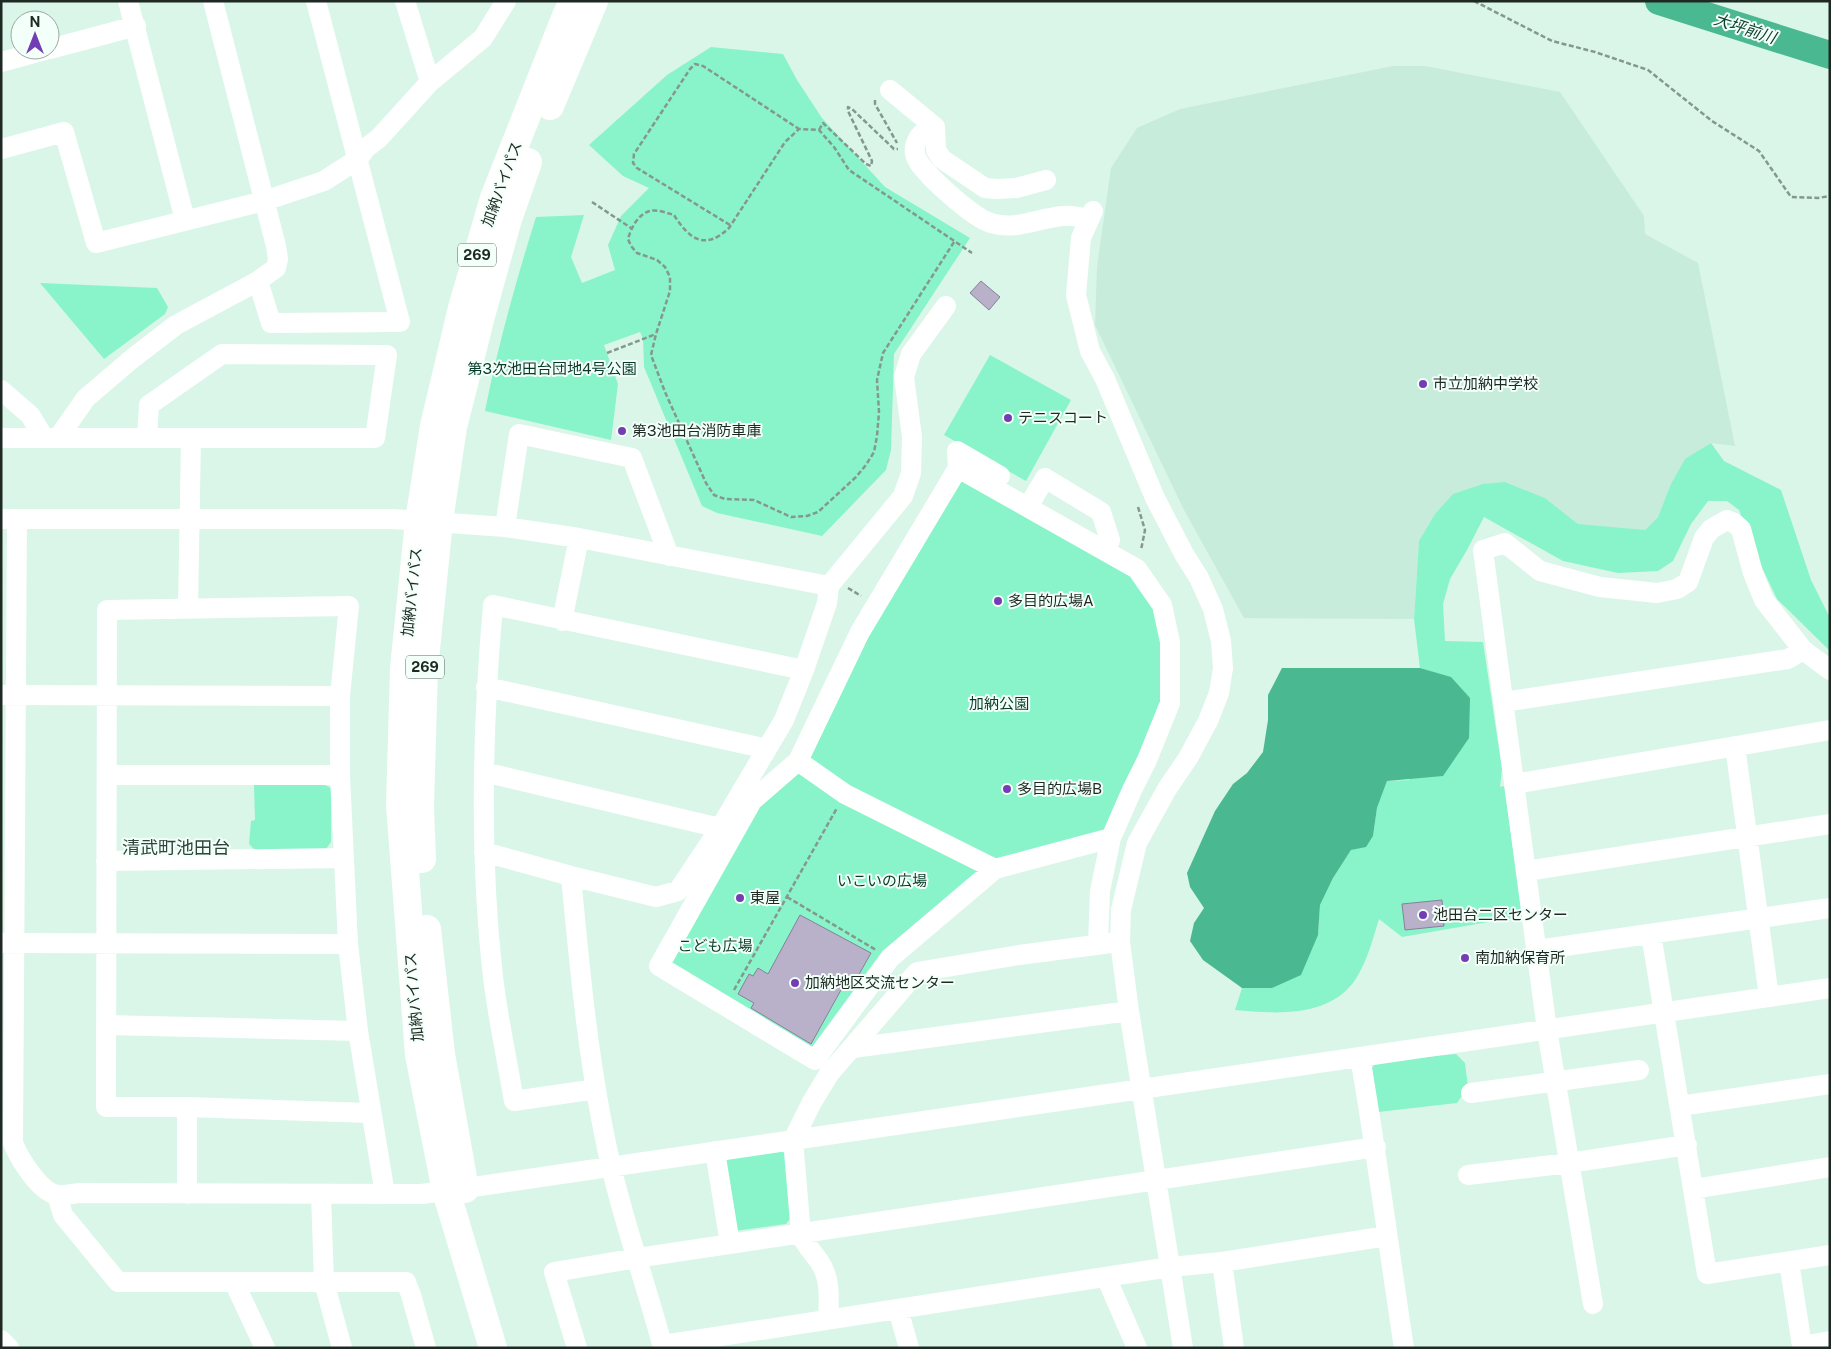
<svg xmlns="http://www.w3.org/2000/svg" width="1831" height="1349" viewBox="0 0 1831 1349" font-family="'Public Sans','Noto Sans JP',sans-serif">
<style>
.built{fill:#c8ecdb}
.green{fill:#89f4ca}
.water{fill:#4ab891}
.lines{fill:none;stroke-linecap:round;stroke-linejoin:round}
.river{stroke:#4ab891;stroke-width:28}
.building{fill:#b9b1c9;stroke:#888097}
.path{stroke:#84988f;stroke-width:2.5;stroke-dasharray:5 2.5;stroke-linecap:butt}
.minor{stroke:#fff;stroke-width:20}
.highway{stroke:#fff;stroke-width:28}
.poi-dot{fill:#733db4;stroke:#f3fff9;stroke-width:2}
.labels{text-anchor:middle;stroke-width:4;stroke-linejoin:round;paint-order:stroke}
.shield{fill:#f3fff9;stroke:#5e6964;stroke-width:1}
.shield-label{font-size:14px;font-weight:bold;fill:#1e2924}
.street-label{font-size:15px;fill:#1e2924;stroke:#f3fff9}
.park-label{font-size:15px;fill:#083a2a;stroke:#f3fff9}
.poi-label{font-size:15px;fill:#1e2924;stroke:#f3fff9;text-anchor:start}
.water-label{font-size:16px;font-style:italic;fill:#0d3d2d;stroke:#f3fff9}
.quarter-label{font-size:18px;fill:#2d453b;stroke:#f3fff9}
</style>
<rect width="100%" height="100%" fill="#d9f6e9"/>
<path class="built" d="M1393 66H1425L1560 92 1644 216 1645 234 1698 263 1735 446 1711 443 1670 486 1658 517 1645 530 1617 536 1578 524 1545 498 1505 482 1419 541 1414 619 1244 618 1184 510 1095 325 1097 267 1111 168 1137 128 1180 109Z"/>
<path class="green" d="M711 47 783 54 797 80 822 118 885 187 970 238 894 354 891 450 886 470 822 536 717 513 702 506 644 367 643 339 640 332 604 345 618 384 611 440 485 411C498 345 516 281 536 217L584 215 571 257 582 283 615 270 608 245 621 216 649 188 623 176 589 145 667 75Z
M40 283 157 288 168 307 165 314 104 359Z
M990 355 1071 400 1026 481 944 435Z
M1711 443 1724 461 1781 490 1811 580 1830 618V651L1777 599 1757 557 1739 510 1727 501H1708L1691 524 1673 561 1658 571 1618 573 1563 561 1484 517 1467 550 1450 579 1443 604 1445 641 1483 642 1502 769 1500 787 1504 786 1523 916 1402 937 1379 919C1373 938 1368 959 1357 977 1332 1018 1277 1014 1235 1010L1242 988H1272L1318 935 1320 905 1333 878 1351 850 1366 846 1373 836 1377 808 1387 781 1409 780 1451 678 1420 668 1414 619 1419 541 1435 514 1453 494 1483 484 1505 482 1545 498 1578 524 1645 530 1658 517 1670 486 1685 459Z
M958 468 1137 569 1162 605 1170 703 1111 838 1011 865 890 958 815 1060 659 966 752 801 798 761Z
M254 785H325L331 788V842L326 849 255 850 249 844 251 821 255 820Z
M1456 1054 1465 1063 1468 1087 1457 1103 1378 1112 1372 1068 1376 1062Z
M780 1149 787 1156 790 1219 786 1224 735 1231 725 1159Z"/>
<path class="water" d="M1282 668H1420L1451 677 1470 698 1469 738 1443 776 1387 781 1377 808 1373 836 1366 847 1351 850 1333 878 1320 905 1318 935 1301 975 1272 988H1242L1203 960 1190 941 1194 923 1204 908 1190 887 1187 873 1215 811 1233 784 1247 773 1263 752 1268 720V695Z"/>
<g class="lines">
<path class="river" d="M1659 1 1830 55"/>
</g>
<path class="building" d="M981 281 1000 297 989 310 970 293Z
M1442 900 1444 926 1405 930 1402 904Z
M800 915 871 953 853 985 846 981 811 1044 751 1008 754 1003 738 994 749 974 753 976 758 968 768 974Z"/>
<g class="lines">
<path class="path" d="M1474 1 1552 41 1595 52 1648 70 1712 121 1759 151 1791 197 1818 198 1830 196
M875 100V104L897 143
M819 130 823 123 866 164 871 166 872 161 848 111V107L852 109 894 149H898
M592 202 631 228
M730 225 637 168 633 163 634 154 690 69 695 64 703 66 799 129
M954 242 883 353 877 380 879 412 877 436 874 452 866 465 856 477 818 512 807 516 791 517 754 500 725 499 714 495 706 483 665 392 651 355 656 334 670 291V277L665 267 657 260 637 253 631 246 628 239C631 228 638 214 650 211 657 209 667 213 674 215 689 239 705 251 729 228L785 142 799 129 819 130 834 147 849 170 972 253
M607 353 656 334
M1138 507 1145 530 1141 550
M848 588 861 596
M787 897 876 950
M734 990 837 808"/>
<path class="minor" d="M128 1 185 220
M405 1 430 82
M50 49 136 26
M1 62 45 50
M890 90 935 127 936 150 942 159 985 188 997 189 1016 188 1046 180
M935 135 925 131C916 138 911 150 918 161 927 176 973 218 991 223 1016 231 1038 218 1063 216 1071 215 1081 218 1089 218
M1 149 64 132 96 243 264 201 324 181 358 159 366 148 379 138 430 82 483 38 506 1
M1093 211 1081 238 1076 295 1090 351 1105 379 1155 498 1184 554 1199 578 1213 609 1221 641 1223 668 1219 693 1208 721 1188 758 1167 789 1137 843 1121 910 1120 942 1129 1011 1183 1348
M258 281 271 323 400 322 316 1
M1 390 30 415 44 438
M1 438H375L387 355 222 354 149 405 147 438
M58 438 86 398 133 358 176 325 258 281 276 268 278 259 276 246 213 1
M958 468 957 451 1000 476
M1028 507 1045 478 1101 512 1110 540 1105 550
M1 519H393L505 527 579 538 829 586 827 603 804 670 784 720 720 828 678 891 656 897 571 876 484 852
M17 519 13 1143C19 1158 40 1193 58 1195 64 1196 72 1194 78 1193L421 1194 446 1191 1830 988
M505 527 519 434 632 458 669 556
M829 586 903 496 911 473 912 437 904 377 911 354 946 306
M188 609 191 438
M562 621 579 538
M486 687 767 749
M2 695 340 696
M1504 702 1788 659 1803 650
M1735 746 1769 997
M798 761 845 794 995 869
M484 772 720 828
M107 775H340
M1514 784 1830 730
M106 861 343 858
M1526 871 1830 824
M571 876C580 973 589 1071 611 1166 625 1227 647 1287 663 1348
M1651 934 1707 1274 1830 1255
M1 943 348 944
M1098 944 1100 891 1111 838 1132 790 1147 760 1170 703V642L1162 605 1137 569 958 468 860 632 798 761 752 801 659 966 815 1060 890 958 995 869 1111 838
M1537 950 1830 908
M106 1025 358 1031
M853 1048 1129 1011
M1360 1057C1377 1154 1389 1251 1404 1348H1403
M596 1089 514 1101C507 1060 498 1018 493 977 479 853 482 729 493 605L804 670
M1471 1093 1639 1070
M1680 1106 1830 1084
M371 1113 187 1107H106L107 610 349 606 340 696V775L348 944 358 1031 385 1194
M715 1151 730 1244
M1468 1175 1569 1163 1687 1145
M1693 1189 1830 1167
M187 1194V1107
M321 1194 324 1282 342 1348
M57 1195 63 1215 118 1282H406L411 1295 426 1348
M1222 1262 1234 1348
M1789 1262 1802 1346 1830 1341
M1106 1277 1137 1348
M234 1282 265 1348
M1593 1304 1547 1030 1483 550 1505 543 1540 571 1600 587 1657 593 1677 589 1688 582 1704 538 1711 529 1727 520 1734 523 1741 529 1753 573 1764 600 1803 650 1830 670
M898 1309 909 1348
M828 1319C829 1299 831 1278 819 1261 812 1251 805 1245 801 1234L793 1140 812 1102 829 1074 917 972 1019 955 1111 943
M1 1340 9 1348
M663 1345 1170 1267 1222 1262 1387 1236
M577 1348 554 1272 637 1258 1376 1147"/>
<path class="highway" d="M550 106 594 1
M422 859 420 806 424 669 439 521 453 427 481 316 508 219 528 162
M427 929 441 1054 465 1189
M493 1348 446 1191 419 1055 400 805 404 668 419 521 434 426 462 308 494 198 566 16 573 1"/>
</g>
<g class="poi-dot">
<circle cx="1423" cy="384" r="5"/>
<circle cx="1008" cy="418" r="5"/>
<circle cx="622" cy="431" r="5"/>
<circle cx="998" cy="601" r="5"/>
<circle cx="1007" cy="789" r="5"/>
<circle cx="740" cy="898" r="5"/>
<circle cx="1423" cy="915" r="5"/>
<circle cx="1465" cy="958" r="5"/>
<circle cx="795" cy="983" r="5"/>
</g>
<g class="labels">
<g class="shield">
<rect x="458" y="243.5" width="38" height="23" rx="4"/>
<rect x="406" y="655.5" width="38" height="23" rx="4"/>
</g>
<g class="shield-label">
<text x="477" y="260">269</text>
<text x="425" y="672">269</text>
</g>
<g class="street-label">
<text transform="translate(502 184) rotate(-70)" y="5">加納バイパス</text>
<text transform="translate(412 592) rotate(-84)" y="5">加納バイパス</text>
<text transform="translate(414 997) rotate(-95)" y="5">加納バイパス</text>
</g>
<g class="park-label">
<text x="552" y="374">第3次池田台団地4号公園</text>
<text x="999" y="709">加納公園</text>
<text x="882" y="886">いこいの広場</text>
<text x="715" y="951">こども広場</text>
</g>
<g class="poi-label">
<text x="1433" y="389">市立加納中学校</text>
<text x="1018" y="423">テニスコート</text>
<text x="632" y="436">第3池田台消防車庫</text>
<text x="1008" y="606">多目的広場A</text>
<text x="1017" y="794">多目的広場B</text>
<text x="750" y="903">東屋</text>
<text x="1433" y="920">池田台二区センター</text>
<text x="1475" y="963">南加納保育所</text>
<text x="805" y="988">加納地区交流センター</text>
</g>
<g class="water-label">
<text transform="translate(1745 28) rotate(18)" y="6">大坪前川</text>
</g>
<g class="quarter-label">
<text x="176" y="854">清武町池田台</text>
</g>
</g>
<rect width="1831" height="1349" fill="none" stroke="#1e2924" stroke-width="5"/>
<g transform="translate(35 35)"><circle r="24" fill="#f3fff9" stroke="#9ea9a4"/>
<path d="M0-4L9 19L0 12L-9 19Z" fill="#733db4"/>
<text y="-8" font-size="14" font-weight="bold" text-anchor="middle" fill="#1e2924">N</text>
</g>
</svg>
